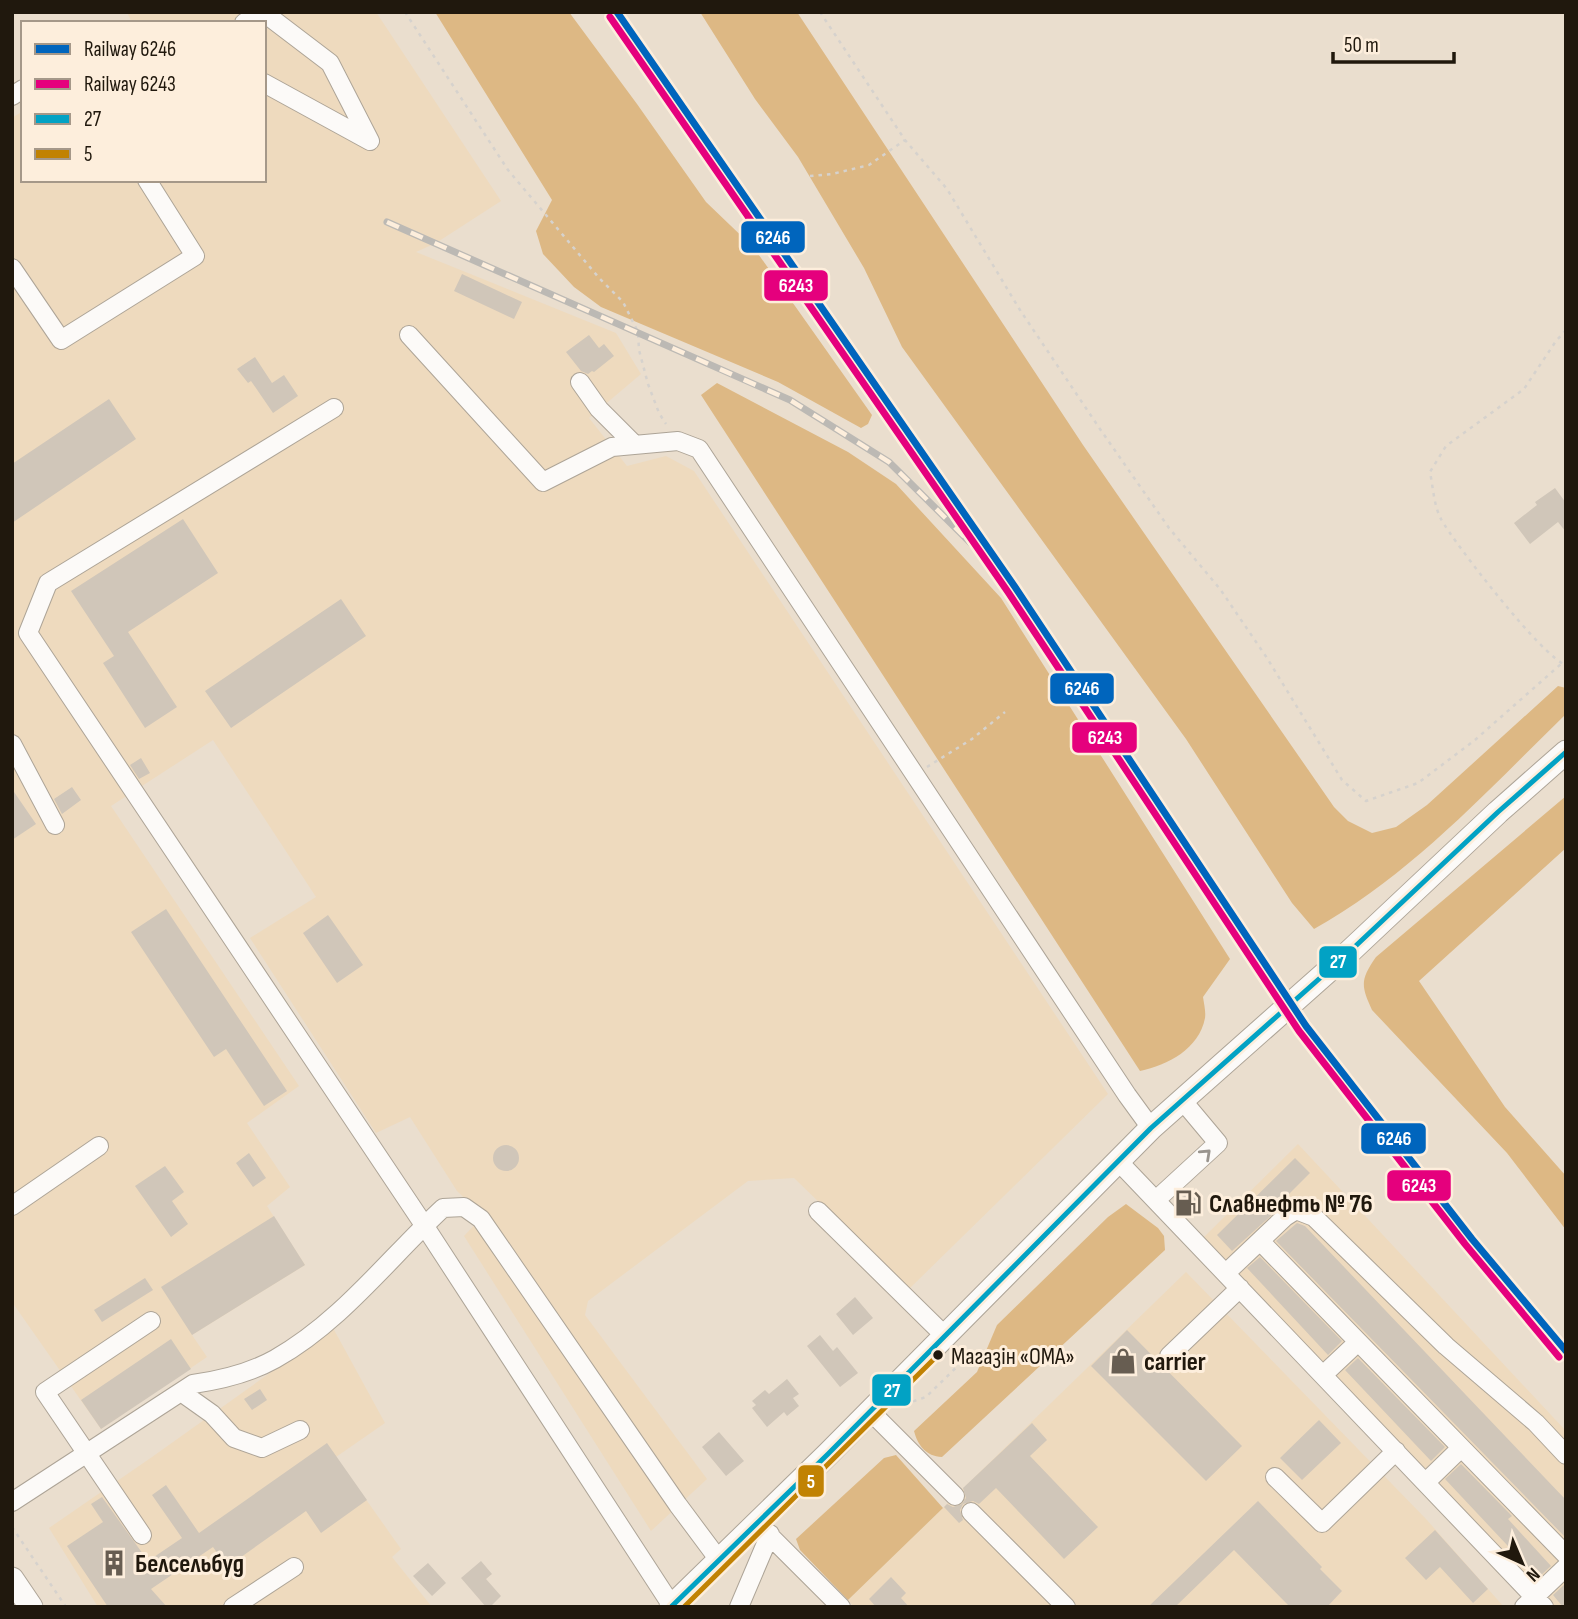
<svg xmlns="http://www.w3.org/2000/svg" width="1578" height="1619" viewBox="0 0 1578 1619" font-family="'Sofia Sans Condensed',sans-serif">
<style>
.built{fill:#eedabe}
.forest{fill:#ddb884}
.building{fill:#d0c6b9}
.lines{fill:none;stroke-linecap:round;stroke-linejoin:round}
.minor-casing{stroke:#ada497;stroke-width:20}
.major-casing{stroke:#ada497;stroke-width:25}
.path{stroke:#d6d2cd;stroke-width:2.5;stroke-dasharray:3.5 5;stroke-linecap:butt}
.minor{stroke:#fcfaf8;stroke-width:18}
.major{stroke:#fcfaf8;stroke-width:23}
.rail-casing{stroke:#bcb9b4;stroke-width:7}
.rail{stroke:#fdeedc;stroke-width:4.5;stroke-dasharray:13;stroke-linecap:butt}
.bus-1-casing{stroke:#fdeedc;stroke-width:10}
.bus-2-casing{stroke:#fdeedc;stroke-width:10}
.bus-1{stroke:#02a2c4;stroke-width:5}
.bus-2{stroke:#c18203;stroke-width:5}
.rail-1-casing{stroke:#fdeedc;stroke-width:12}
.rail-2-casing{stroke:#fdeedc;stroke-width:12}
.rail-1{stroke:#0065bd;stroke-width:7}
.rail-2{stroke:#e5007d;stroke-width:7}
.oneway{stroke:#99948e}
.bus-dot{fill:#20180d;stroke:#fdeedc;stroke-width:2.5}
.labels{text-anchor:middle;stroke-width:6;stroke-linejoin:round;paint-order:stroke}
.bus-label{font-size:24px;fill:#20180d;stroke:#fdeedc;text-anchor:start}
.poi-label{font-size:26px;font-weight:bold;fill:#20180d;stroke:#fdeedc;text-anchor:start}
.line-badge{stroke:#fdeedc;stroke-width:2.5}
.badge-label{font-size:19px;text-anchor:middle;font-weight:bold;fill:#fff}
</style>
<rect width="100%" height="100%" fill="#eadece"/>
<path class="built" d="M127 12H376L501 201 436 243 416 252 616 333 641 374 589 418 627 466 666 456 694 471 1108 1094 909 1289 794 1178 748 1181 588 1301 585 1315 707 1479 651 1531 464 1236 483 1216 457 1191 410 1117 376 1133 250 938 316 897 213 740 111 806 299 1086 247 1123 290 1187 267 1206 305 1265 192 1335 207 1357 101 1429 12 1302V118L23 111V180H264V23H132Z
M1298 1144 1566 1431V1607H1553L1403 1446 1202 1239Z
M1186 1272 1426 1519 1504 1607H854L848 1600Z
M333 1328 385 1423 336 1457 401 1549 392 1557 432 1607H98L49 1528 152 1457Z"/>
<path class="forest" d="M435 12H569L637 104 706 202 754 248 872 415 868 424 861 428 778 382 601 307 574 287 543 254 536 231 552 200Z
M700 12H797L1083 445 1334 807 1348 821 1372 833 1396 827 1427 805 1558 686 1566 688V714C1487 791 1411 875 1314 929L1292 903 1186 739 902 347 864 268 798 157 755 99Z
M717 383 848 452 896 484 1001 598 1230 959 1203 997C1204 1004 1206 1012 1205 1018 1199 1049 1168 1065 1140 1071L701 395Z
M1566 796V848L1419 981 1505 1107 1566 1176V1230L1507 1153 1372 1010C1361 986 1360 980 1376 957Z
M1126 1204 1158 1228 1164 1236 1165 1250 942 1457C926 1456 918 1446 914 1431L977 1372 997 1325 1108 1217Z
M896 1455 943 1508 848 1600 800 1550 796 1539 884 1458Z"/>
<path class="building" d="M462 274 522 302 514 319 454 291Z
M589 335 599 348 604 344 614 356 594 372 592 371 588 374 581 371 566 352Z
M255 357 272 383 284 375 298 396 273 413 251 381 248 383 237 369Z
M109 399 136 439 12 523V464Z
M1555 488 1566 503V532L1558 522 1530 544 1514 523 1537 505 1535 502Z
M183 519 218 573 128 632 177 707 145 728 103 663 114 656 71 591Z
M341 599 366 636 231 728 205 691Z
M141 758 150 773 139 779 130 765Z
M72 787 81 800 62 814 54 799Z
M12 789 36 824 12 840Z
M166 909 287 1091 264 1106 226 1049 214 1057 131 932Z
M328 915 363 965 337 983 303 933Z
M493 1158a13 13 0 1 1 26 0a13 13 0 1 1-26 0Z
M249 1153 266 1178 253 1187 236 1163Z
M1295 1158 1310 1173 1282 1201 1284 1204 1232 1251 1217 1235Z
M165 1166 184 1192 172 1201 188 1224 171 1237 135 1186Z
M1184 1194 1199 1197 1196 1212 1181 1209Z
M274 1216 305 1265 192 1335 161 1287Z
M1297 1223 1305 1226 1566 1500V1538L1276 1241Z
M1260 1257 1342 1341 1328 1355 1247 1268Z
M145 1278 153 1290 102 1322 94 1310Z
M855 1297 873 1318 853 1335 836 1314Z
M1127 1330 1242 1446 1206 1481 1091 1366Z
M820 1335 833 1351 837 1347 858 1373 840 1387 807 1346Z
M171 1339 191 1369 101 1429 81 1400Z
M1358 1358 1445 1447 1431 1461 1345 1370Z
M787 1379 799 1394 793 1398 799 1406 787 1416 784 1412 767 1427 752 1408 756 1405 752 1401 765 1390 769 1394Z
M260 1389 267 1400 252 1410 244 1399Z
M1319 1420 1341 1443 1302 1480 1280 1458Z
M1032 1423 1047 1440 1030 1456 1098 1527 1064 1559 996 1488 979 1504 973 1501 963 1504 960 1510 963 1520 959 1523 944 1507 947 1504 953 1507 962 1504 966 1498 963 1488Z
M719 1432 744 1461 726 1476 702 1447Z
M327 1443 367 1500 321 1533 306 1511 227 1567 213 1547 151 1589 167 1607H108L67 1546 103 1522 91 1504 102 1497 148 1561 182 1538 152 1495 166 1485 199 1533Z
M1461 1464 1512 1516 1508 1519 1551 1566 1538 1578 1445 1479Z
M1258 1501 1322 1567 1320 1569 1342 1591 1327 1607H1290L1234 1550 1175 1607H1148Z
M1435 1530 1488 1589 1473 1603 1440 1567 1426 1580 1405 1558Z
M481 1561 492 1574 486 1579 501 1596 490 1607H486L461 1578Z
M428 1563 446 1583 432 1596 413 1576Z
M891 1577 906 1593 901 1598 909 1607H876L869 1599Z
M1566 1583V1607H1563L1553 1595Z"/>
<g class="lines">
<g class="minor-casing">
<path id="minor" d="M263 12 330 63 370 141 264 83
M244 23 260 12
M12 96 23 89
M12 268 61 340 195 256 147 180
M409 335 543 482 612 447 678 441 699 449 1127 1095 1151 1128
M580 382 599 409 635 445
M334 408 48 583 28 633 424 1225 672 1606
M12 744 55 825
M1118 1161 1544 1607
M1156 1200 1218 1143 1182 1100
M12 1206 99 1146
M818 1211 945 1336
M1260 1241 1566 1555
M1226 1273 1285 1217 1296 1210 1314 1217 1446 1346 1536 1423 1566 1455
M1169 1356 1240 1288
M1323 1375 1358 1342
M181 1392 212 1414 234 1438 262 1448 300 1430
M870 1411 955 1496
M1275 1477 1322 1523 1396 1451
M1426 1482 1461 1448
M12 1502 193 1384C221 1380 250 1373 275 1359 341 1322 389 1258 443 1208L464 1207 481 1219 678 1505 719 1560
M971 1512 1066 1607
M757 1523 841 1607
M142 1535 45 1392 151 1321
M233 1607 294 1567
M739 1607 770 1534
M1524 1607 1566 1567"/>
</g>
<g class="major-casing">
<path id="major" d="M12 1579 31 1607
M671 1607 828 1454 1151 1128 1346 955 1498 812 1566 752"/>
</g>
<path class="path" d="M405 12 508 170 600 279 623 302 638 332 639 350 648 384 659 413 666 424
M820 12 905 140 947 189 1020 310 1100 429 1169 528 1220 589 1267 658 1342 780 1366 801 1418 783 1475 740 1561 664
M810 176 832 174 869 165 905 140
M1566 330 1556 341 1524 389 1446 446 1430 472C1433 487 1434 506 1441 519 1454 543 1544 659 1566 665
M927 767 972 739 1005 712
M905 1404 926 1397 970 1354
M12 1527 66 1607"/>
<use href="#minor" class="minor"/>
<use href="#major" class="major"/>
<g class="rail-casing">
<path id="rail" d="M387 222 790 400 889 462 1015 587"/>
</g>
<use href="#rail" class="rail"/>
<g class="bus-1-casing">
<path id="bus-1" d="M671 1607 828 1454 1151 1128 1346 955 1498 812 1566 752"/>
</g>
<g class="bus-2-casing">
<path id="bus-2" d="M684 1607 938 1355"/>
</g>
<use href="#bus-1" class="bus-1"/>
<use href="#bus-2" class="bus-2"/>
<g class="rail-1-casing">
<path id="rail-1" d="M617 12 1015 587 1306 1026 1472 1239 1566 1351"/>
</g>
<g class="rail-2-casing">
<path id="rail-2" d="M610 17 1008 592 1299 1031 1465 1244 1559 1357"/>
</g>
<use href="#rail-1" class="rail-1"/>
<use href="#rail-2" class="rail-2"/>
</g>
<defs><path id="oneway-chevron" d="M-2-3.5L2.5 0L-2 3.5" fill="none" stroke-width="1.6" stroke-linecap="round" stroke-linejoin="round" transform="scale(1.75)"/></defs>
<use class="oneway" href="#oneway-chevron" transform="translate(1206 1154) rotate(-43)"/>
<defs>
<g id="fuel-bare" transform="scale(2.1)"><path d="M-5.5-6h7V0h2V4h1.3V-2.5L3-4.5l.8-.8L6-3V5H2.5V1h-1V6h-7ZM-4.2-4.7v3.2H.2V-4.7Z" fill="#675d51" stroke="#fdeedc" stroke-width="2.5" paint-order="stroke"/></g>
<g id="shop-bare" transform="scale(2.1)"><path d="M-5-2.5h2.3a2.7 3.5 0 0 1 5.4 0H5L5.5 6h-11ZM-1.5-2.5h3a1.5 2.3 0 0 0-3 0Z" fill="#675d51" stroke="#fdeedc" stroke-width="2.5" paint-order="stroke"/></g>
<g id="building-bare" transform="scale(2.1)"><path d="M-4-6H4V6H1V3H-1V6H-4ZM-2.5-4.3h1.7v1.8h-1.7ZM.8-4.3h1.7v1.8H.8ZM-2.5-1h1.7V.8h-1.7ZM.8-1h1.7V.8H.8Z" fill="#675d51" stroke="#fdeedc" stroke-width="2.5" paint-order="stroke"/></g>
</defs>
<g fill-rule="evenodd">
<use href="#fuel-bare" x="1188" y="1203"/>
<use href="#shop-bare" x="1123" y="1361"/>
<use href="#building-bare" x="114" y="1563"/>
</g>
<circle class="bus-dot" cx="938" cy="1355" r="6"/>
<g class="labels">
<g class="bus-label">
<text x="951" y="1364">Магазін «ОМА»</text>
</g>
<g class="poi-label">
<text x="1209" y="1212">Славнефть № 76</text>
<text x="1144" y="1370">carrier</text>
<text x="135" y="1572">Белсельбуд</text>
</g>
</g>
<g class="line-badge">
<rect x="740" y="220" width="66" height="34" rx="7" fill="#0065bd"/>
<rect x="763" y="269" width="66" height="33" rx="7" fill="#e5007d"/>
<rect x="1049" y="672" width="66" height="33" rx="7" fill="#0065bd"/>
<rect x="1071" y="721" width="67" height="33" rx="7" fill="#e5007d"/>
<rect x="1318" y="945" width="40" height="34" rx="7" fill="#02a2c4"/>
<rect x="1360" y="1122" width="67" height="33" rx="7" fill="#0065bd"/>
<rect x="1386" y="1169" width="66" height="33" rx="7" fill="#e5007d"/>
<rect x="871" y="1373" width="41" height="34" rx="7" fill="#02a2c4"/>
<rect x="797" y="1464" width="28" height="34" rx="7" fill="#c18203"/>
</g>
<g class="badge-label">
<text x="773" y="244">6246</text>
<text x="796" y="292">6243</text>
<text x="1082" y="695">6246</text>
<text x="1105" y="744">6243</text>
<text x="1338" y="968">27</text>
<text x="1394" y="1145">6246</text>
<text x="1419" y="1192">6243</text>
<text x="892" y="1397">27</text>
<text x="811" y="1488">5</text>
</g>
<rect width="1578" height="1619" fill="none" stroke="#20180d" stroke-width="28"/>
<rect x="21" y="21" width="245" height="161" fill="#fdeedc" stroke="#a59889" stroke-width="2"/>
<rect x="35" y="44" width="35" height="10" fill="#0065bd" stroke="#a59889" stroke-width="2"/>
<text x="84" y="56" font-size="21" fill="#20180d">Railway 6246</text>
<rect x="35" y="79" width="35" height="10" fill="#e5007d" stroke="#a59889" stroke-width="2"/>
<text x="84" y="91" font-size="21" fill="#20180d">Railway 6243</text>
<rect x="35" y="114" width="35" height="10" fill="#02a2c4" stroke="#a59889" stroke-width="2"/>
<text x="84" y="126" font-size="21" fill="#20180d">27</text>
<rect x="35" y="149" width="35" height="10" fill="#c18203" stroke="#a59889" stroke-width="2"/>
<text x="84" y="161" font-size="21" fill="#20180d">5</text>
<g transform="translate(1522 1563) rotate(136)" stroke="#fdeedc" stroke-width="5" paint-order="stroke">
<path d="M0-5L12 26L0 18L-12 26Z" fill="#20180d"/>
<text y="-10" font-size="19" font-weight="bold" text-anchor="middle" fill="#20180d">N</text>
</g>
<path d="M1333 52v10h121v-10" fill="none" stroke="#20180d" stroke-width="3.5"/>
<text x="1344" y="52" font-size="21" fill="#20180d" stroke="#fdeedc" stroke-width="5" paint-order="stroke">50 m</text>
</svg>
